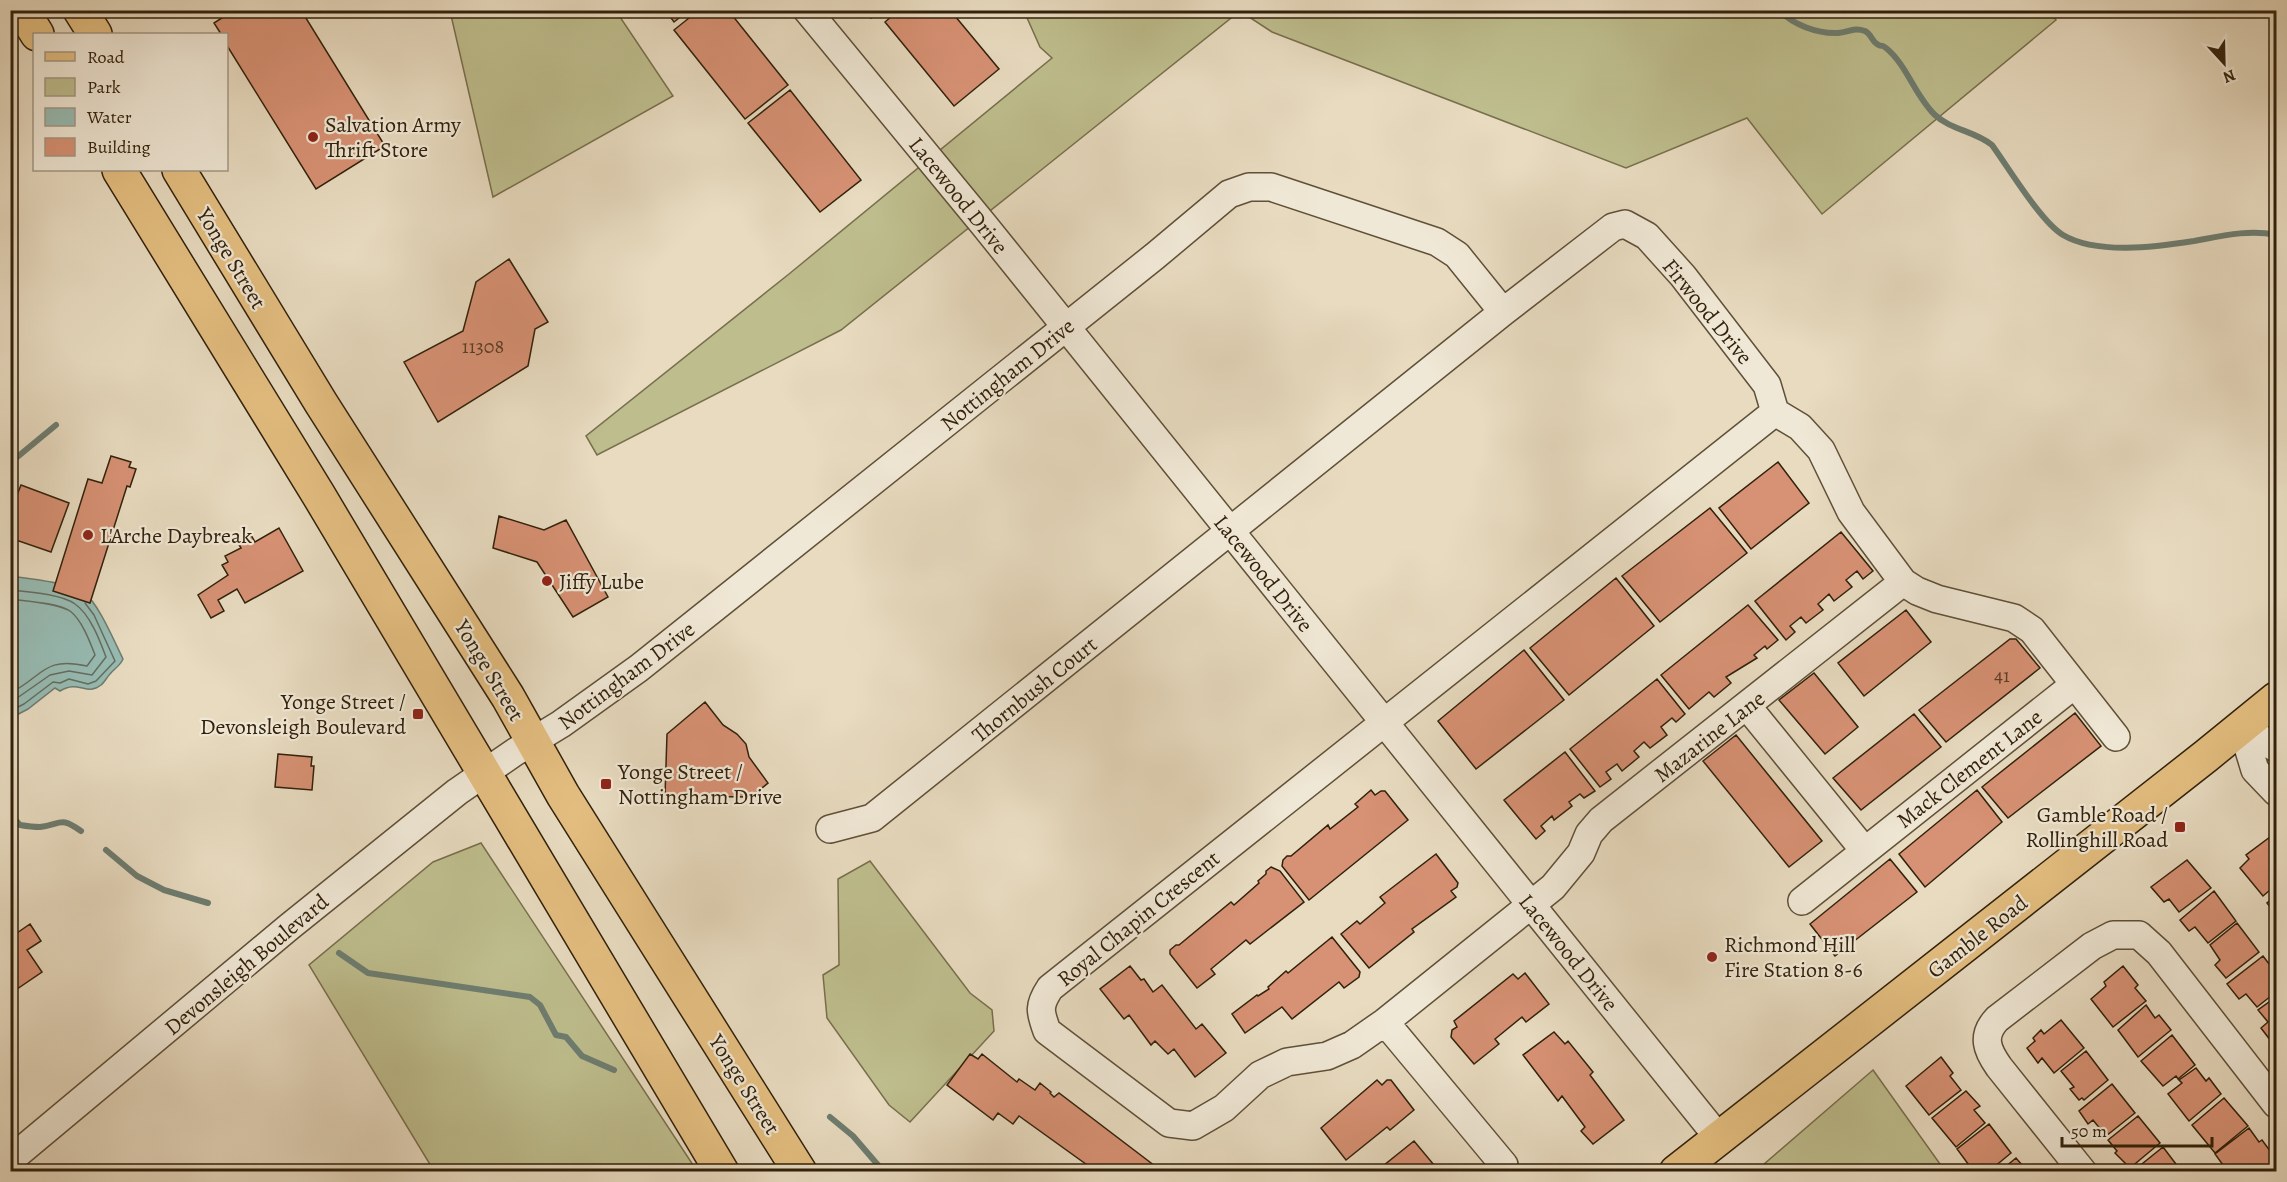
<svg xmlns="http://www.w3.org/2000/svg" width="2287" height="1182" viewBox="0 0 2287 1182" font-family="Alegreya,serif">
<style>
.green{fill:#bebd8d;stroke:#786f4c;stroke-width:1.5}
.water{fill:#97bbb3;stroke:#6e7d70;stroke-width:1.5}
.lines{fill:none;stroke-linecap:round;stroke-linejoin:round}
.shore{stroke:#646e5f;stroke-width:1.5}
.stream{stroke:#6e7d70;stroke-width:6}
.building{fill:#d79174;stroke:#31210b;stroke-width:1.5}
.minor-casing{stroke:#5f5038;stroke-width:30}
.major-casing{stroke:#31210b;stroke-width:36}
.minor{stroke:#f0e8d6;stroke-width:27}
.major{stroke:#e4be80;stroke-width:33}
.poi-dot{fill:#8f2418;stroke:#f0e8d6;stroke-width:2}
.labels{text-anchor:middle;stroke-width:4.5;stroke-linejoin:round;paint-order:stroke}
.number-label{font-size:20px;fill:#5a3d25}
.poi-label{font-size:22px;fill:#31210b;stroke:#f0e8d6;text-anchor:start}
.street-label{font-size:22px;fill:#31210b;stroke:#f0e8d6}
</style>
<rect width="100%" height="100%" fill="#e8dbc0"/>
<filter id="stains"><feTurbulence type="fractalNoise" baseFrequency=".00333" numOctaves="4"/><feColorMatrix values="0 0 0 0 .2 0 0 0 0 .09 0 0 0 0 .02 0 0 0 .5 -.17"/></filter>
<radialGradient id="worn" r=".72"><stop offset=".6" stop-color="#630" stop-opacity="0"/><stop offset="1" stop-color="#630" stop-opacity=".3"/></radialGradient>
<path class="green" d="M2047 10 2056 20 1822 214 1747 118 1626 168 1272 32 1240 11 841 330 597 455 586 436 789 274 1052 58 1040 47 1024 11Z
M450 11H616L673 96 493 197Z
M481 843 697 1171H434L309 965 433 862Z
M870 861 970 993 992 1010 994 1031 910 1122 889 1105 827 1018 823 975 839 965 838 879Z
M1873 1070 1945 1171H1756Z"/>
<path class="water" d="M10 576C33 579 65 582 84 593 98 602 115 643 123 659 120 666 115 668 110 674 107 677 104 683 101 685 86 697 79 679 60 691L55 688 28 709 11 718Z"/>
<g class="lines">
<path class="shore" d="M10 590C28 592 61 594 75 604 90 614 100 641 106 657L92 675 69 671 50 675 10 703
M10 599C25 601 58 603 70 611 82 620 90 642 95 655L87 666C43 656 43 677 10 693
M10 711 24 704 53 682 60 683 69 679 88 684 96 681 115 661 94 615 85 603"/>
<path class="stream" d="M1779 10C1793 25 1818 34 1838 33 1849 32 1854 27 1865 31 1871 34 1872 41 1877 44 1883 48 1880 43 1886 48 1907 65 1915 96 1935 115 1951 130 1975 131 1992 145 2008 167 2041 222 2063 235 2097 255 2156 247 2194 241 2221 236 2250 229 2276 235
M10 463 56 425
M10 814 20 825C26 826 33 827 40 827 62 824 60 816 81 831
M106 850 137 876 164 890 208 903
M339 953 368 973 530 997 540 1005 556 1035 566 1037 582 1056 614 1070
M830 1117 853 1136 884 1172"/>
</g>
<path class="building" d="M234 10H301L385 146 316 189 226 44V34H221L214 23Z
M665 10H689L674 22Z
M699 10H728L788 85 745 119 674 30Z
M866 10H880L871 18Z
M899 10H950L999 69 954 106 885 22Z
M790 90 861 180 820 212 748 123Z
M509 259 548 322 535 329 528 366 438 422 404 362 463 331 476 282Z
M111 456 131 462 129 467 136 469 130 487 127 486 90 603 53 591 88 479 102 483Z
M1778 462 1809 503 1751 549 1719 508Z
M21 485 69 503 51 552 10 538V513Z
M1710 508 1747 553 1660 622 1622 576Z
M499 516 544 530 566 520 608 597 573 617 537 562 493 548Z
M279 528 303 571 245 603 237 589 218 600 224 611 211 618 198 595 228 575 222 565 228 562 225 556 241 548 238 543 251 535 255 542Z
M1841 532 1873 571 1863 579 1857 571 1846 580 1852 587 1834 601 1829 594 1818 604 1823 610 1806 623 1801 617 1790 626 1795 632 1786 640 1755 601Z
M1616 578 1654 626 1569 695 1530 648Z
M1748 605 1778 640 1767 649 1765 646 1754 655 1757 658 1726 677 1731 683 1714 697 1709 692 1689 709 1661 675Z
M1906 610 1931 642 1864 696 1838 663Z
M2010 639H2016L2040 668 1946 742 1919 710Z
M1524 650 1564 700 1476 769 1438 721Z
M1814 673 1858 727 1825 754 1779 700Z
M1657 679 1685 714 1676 722 1672 718 1661 727 1667 735 1650 748 1644 742 1634 751 1639 757 1622 771 1617 764 1606 772 1611 779 1600 787 1570 749Z
M705 702 723 725 737 734 746 744 749 757 768 783 751 797 665 796 667 734Z
M2075 713 2101 746 2008 818 1982 787Z
M1914 714 1941 747 1861 810 1833 778Z
M1736 735 1822 841 1789 867 1703 761Z
M1565 752 1595 791 1584 798 1580 794 1569 802 1572 806 1554 820 1552 816 1541 826 1545 831 1536 839 1504 800Z
M278 754 312 757 311 766H314L312 790 275 787Z
M1371 790 1375 795 1381 791H1385L1408 820 1309 900 1282 866 1283 860 1287 856H1291L1328 825 1330 829 1358 807 1355 804Z
M1977 790 2002 822 1925 887 1899 854Z
M2270 837 2276 845V885L2263 896 2240 868 2249 859 2246 855Z
M1436 854 1458 883 1457 887 1451 891 1456 897 1412 929 1414 932 1369 968 1341 934 1357 921 1360 924 1385 903 1380 897Z
M1890 859 1917 892 1835 956 1810 924Z
M2187 860 2211 888 2179 912 2169 899 2164 902 2151 887Z
M1271 867 1280 871 1304 902 1250 944 1246 940 1211 969 1215 974 1197 988 1170 954V950L1176 945H1179L1231 902 1234 905 1259 883 1258 881 1266 874V871Z
M2214 891 2236 921 2208 943 2195 927 2189 931 2180 920Z
M2276 896V915L2267 903Z
M2237 923 2259 952 2226 978 2215 965 2220 960 2210 945Z
M30 924 41 941 27 950 42 972 17 989 10 979V930L14 935Z
M1332 937 1360 972 1359 977 1344 988 1339 982 1292 1019 1282 1007 1245 1033 1232 1014 1257 995 1258 996 1269 989 1268 987 1286 971 1288 973Z
M2263 956 2276 973V992L2257 1007 2246 994 2239 999 2227 984Z
M1130 966 1141 980 1144 979 1153 992 1162 985 1196 1029 1202 1024 1226 1053 1195 1077 1174 1049 1168 1054 1155 1041 1151 1045 1129 1015 1124 1019 1100 989Z
M2123 966 2138 985 2135 988 2146 1001 2113 1027 2091 999 2106 986 2104 982Z
M1525 973 1549 1004 1526 1022 1522 1017 1495 1039 1499 1044 1474 1064 1451 1037 1452 1030 1457 1027 1454 1021 1513 974 1518 979Z
M2276 997V1043L2274 1045 2261 1028 2268 1022 2258 1010Z
M2146 1005 2155 1018 2159 1015 2171 1030 2138 1057 2118 1030Z
M2061 1020 2084 1048 2054 1073 2042 1058 2038 1063 2027 1048 2035 1041 2033 1038 2041 1030 2044 1034Z
M1554 1032 1565 1044 1568 1041 1593 1072 1590 1075 1624 1120 1593 1144 1581 1131 1585 1127 1562 1096 1558 1101 1523 1055Z
M2172 1035 2195 1065 2178 1079 2176 1076 2163 1086 2141 1061Z
M2086 1051 2108 1080 2084 1100 2082 1098 2079 1100 2070 1089 2074 1087 2061 1071Z
M970 1054 978 1059 982 1054 1017 1082 1019 1079 1035 1090 1040 1083 1051 1092 1050 1093 1054 1097 1059 1093 1159 1169 1165 1168 1169 1172H1097L1019 1116 1013 1124 998 1113 993 1120 947 1085Z
M1941 1057 1953 1073 1950 1076 1961 1090 1929 1115 1906 1086Z
M2196 1068 2206 1081 2209 1078 2221 1094 2189 1121 2168 1094 2182 1083 2179 1080Z
M1377 1080 1382 1085 1387 1080H1391L1414 1110 1390 1130 1387 1127 1346 1160 1321 1128Z
M2112 1084 2135 1113 2106 1136 2093 1120 2088 1124 2079 1111Z
M1966 1091 1980 1106 1974 1110 1985 1123 1956 1147 1932 1118Z
M2224 1098 2248 1126 2215 1153 2192 1125Z
M2138 1116 2160 1143 2130 1168 2115 1153 2117 1151 2108 1140Z
M1989 1124 2011 1153 1988 1172H1974L1957 1149Z
M2249 1128 2259 1142 2262 1140 2276 1159 2261 1172 2256 1167 2251 1172H2228L2215 1154Z
M1414 1141 1439 1171 1387 1172 1383 1166Z
M2163 1147 2182 1172H2132Z
M2016 1158 2028 1172H1999Z"/>
<g class="lines">
<g class="minor-casing">
<path id="minor" d="M807 10 984 225 1718 1137
M1775 412 1800 427 1821 450 1851 512 1903 582 1917 591 1937 599 2014 618 2032 630 2116 737
M1747 706 1864 850
M2242 727 2255 770 2276 792
M2242 727 2276 748
M830 829 872 818 1503 312 1613 227 1625 224 1647 236 1683 276 1767 385 1775 412 1050 988C1038 1006 1040 1012 1047 1031L1169 1123 1193 1126 1224 1108 1260 1075 1287 1062 1327 1056 1352 1045 1385 1022 1553 887 1581 853 1589 834 1601 820 1903 582
M1802 901 2074 685
M1385 1022 1504 1165
M10 1160 289 927 457 792 515 752 561 724 639 668 1155 256 1229 194 1249 187H1271L1437 242 1457 255 1503 312
M2083 1172 1999 1067C1987 1050 1981 1036 1997 1019L2092 946 2113 935H2139L2159 953 2276 1104"/>
</g>
<g class="major-casing">
<path id="major" d="M22 10 37 34
M80 10 95 34
M119 170 318 494 722 1172
M179 170 321 403 508 697 563 795 800 1172
M1676 1172 2206 756 2276 699"/>
</g>
<use href="#minor" class="minor"/>
<use href="#major" class="major"/>
</g>
<g class="poi-dot">
<circle cx="313" cy="137" r="6"/>
<circle cx="88" cy="535" r="6"/>
<circle cx="547" cy="581" r="6"/>
<rect x="412" y="708" width="12" height="12" rx="3"/>
<rect x="600" y="778" width="12" height="12" rx="3"/>
<rect x="2174" y="821" width="12" height="12" rx="3"/>
<circle cx="1712" cy="957" r="6"/>
</g>
<g class="labels">
<g class="number-label">
<text x="483" y="353">11308</text>
<text x="2002" y="682">41</text>
</g>
<g class="poi-label">
<text x="325" y="132">Salvation Army<tspan x="325" dy="25">Thrift Store</tspan></text>
<text x="100" y="543">L'Arche Daybreak</text>
<text x="559" y="589">Jiffy Lube</text>
<text x="406" y="709" text-anchor="end">Yonge Street /<tspan x="406" dy="25">Devonsleigh Boulevard</tspan></text>
<text x="618" y="779">Yonge Street /<tspan x="618" dy="25">Nottingham Drive</tspan></text>
<text x="2168" y="822" text-anchor="end">Gamble Road /<tspan x="2168" dy="25">Rollinghill Road</tspan></text>
<text x="1724" y="952">Richmond Hill<tspan x="1724" dy="25">Fire Station 8-6</tspan></text>
</g>
<g class="street-label">
<text transform="translate(959 195) rotate(51)" y="8">Lacewood Drive</text>
<text transform="translate(232 258) rotate(59)" y="8">Yonge Street</text>
<text transform="translate(1708 311) rotate(51)" y="8">Firwood Drive</text>
<text transform="translate(1007 374) rotate(-39)" y="8">Nottingham Drive</text>
<text transform="translate(1264 573) rotate(51)" y="8">Lacewood Drive</text>
<text transform="translate(490 670) rotate(59)" y="8">Yonge Street</text>
<text transform="translate(626 675) rotate(-37)" y="8">Nottingham Drive</text>
<text transform="translate(1034 689) rotate(-39)" y="8">Thornbush Court</text>
<text transform="translate(1709 736) rotate(-38)" y="8">Mazarine Lane</text>
<text transform="translate(1969 768) rotate(-38)" y="8">Mack Clement Lane</text>
<text transform="translate(1138 918) rotate(-39)" y="8">Royal Chapin Crescent</text>
<text transform="translate(1977 936) rotate(-38)" y="8">Gamble Road</text>
<text transform="translate(1569 952) rotate(51)" y="8">Lacewood Drive</text>
<text transform="translate(246 964) rotate(-40)" y="8">Devonsleigh Boulevard</text>
<text transform="translate(745 1084) rotate(58)" y="8">Yonge Street</text>
</g>
</g>
<rect width="2287" height="1182" fill="none" stroke="#e8dbc0" stroke-width="36"/>
<rect x="12" y="12" width="2263" height="1158" fill="none" stroke="#31210b" stroke-width="3"/>
<rect x="18" y="18" width="2251" height="1146" fill="none" stroke="#31210b" stroke-width="1.5"/>
<rect x="33" y="33" width="195" height="138" fill="#f0e8d6" stroke="#a49885" stroke-width="1.5"/>
<rect x="45" y="52" width="30" height="9" fill="#e4be80" stroke="#a49885" stroke-width="1.5"/>
<text x="87" y="63" font-size="18" fill="#31210b">Road</text>
<rect x="45" y="78" width="30" height="18" fill="#bebd8d" stroke="#a49885" stroke-width="1.5"/>
<text x="87" y="93" font-size="18" fill="#31210b">Park</text>
<rect x="45" y="108" width="30" height="18" fill="#97bbb3" stroke="#a49885" stroke-width="1.5"/>
<text x="87" y="123" font-size="18" fill="#31210b">Water</text>
<rect x="45" y="138" width="30" height="18" fill="#d79174" stroke="#a49885" stroke-width="1.5"/>
<text x="87" y="153" font-size="18" fill="#31210b">Building</text>
<g transform="translate(2224 63) rotate(158)" stroke="#f0e8d6" stroke-width="4.5" paint-order="stroke">
<path d="M0-4.5L10 22L0 15L-10 22Z" fill="#31210b"/>
<text y="-9" font-size="16" font-weight="bold" text-anchor="middle" fill="#31210b">N</text>
</g>
<path d="M2062 1137v9h150v-9" fill="none" stroke="#31210b" stroke-width="3"/>
<text x="2071" y="1137" font-size="18" fill="#31210b" stroke="#f0e8d6" stroke-width="4.5" paint-order="stroke">50 m</text>
<rect width="100%" height="100%" filter="url(#stains)"/>
<rect width="100%" height="100%" fill="url(#worn)"/>
</svg>
